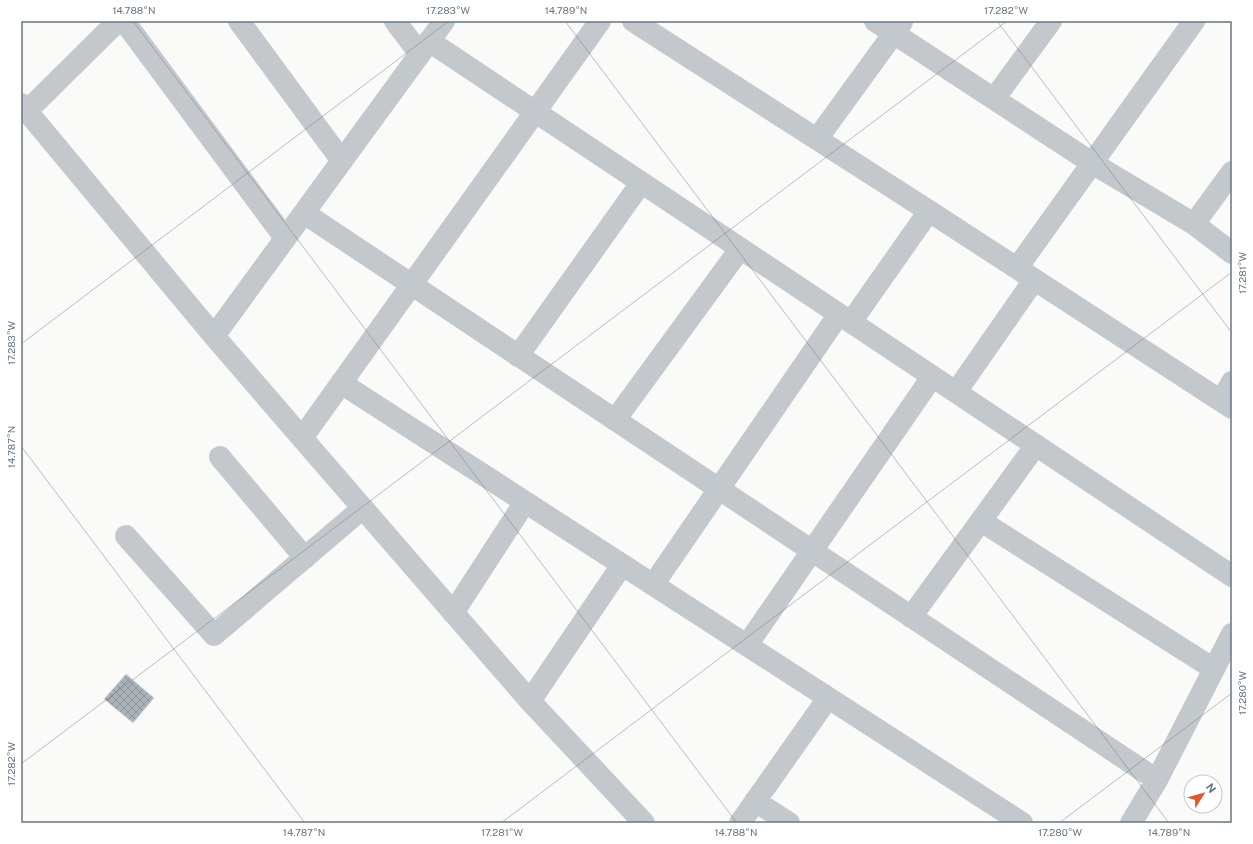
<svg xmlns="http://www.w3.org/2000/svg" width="1253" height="844" viewBox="0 0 1253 844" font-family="'Public Sans',sans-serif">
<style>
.building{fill:url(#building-cross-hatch);stroke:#dcdcda}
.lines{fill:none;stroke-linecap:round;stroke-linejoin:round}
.street{stroke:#c3c8cc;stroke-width:22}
.ticks{fill:none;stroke:#657683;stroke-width:1;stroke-opacity:0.45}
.neatline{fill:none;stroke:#657683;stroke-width:1.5}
.ticks-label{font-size:10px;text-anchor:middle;fill:#657683}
</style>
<defs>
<pattern id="building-cross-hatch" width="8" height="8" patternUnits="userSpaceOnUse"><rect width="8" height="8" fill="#aab3b9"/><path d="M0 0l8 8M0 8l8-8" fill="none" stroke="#8e969c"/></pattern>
</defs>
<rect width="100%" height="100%" fill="#fafaf8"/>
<path class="building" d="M126 674 154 698 133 723 104 699Z"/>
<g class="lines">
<path class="street" d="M124 21 285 238
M239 21 342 161
M395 21 420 54
M633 21 929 211 1232 408
M875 21 1092 163 1194 224 1232 253
M429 41 1232 576
M994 99 1051 21
M21 104 214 336 302 438 530 701 644 823
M27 111 118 21
M817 139 902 22
M304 213 1157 780
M1194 224 1232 172
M1017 268 1194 21
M851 322 929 211
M214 336 444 21
M518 356 641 183
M341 383 1022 823
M956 392 1034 280
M1221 401 1232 382
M615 420 740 249
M302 438 600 21
M220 457 305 558
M981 521 1214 669
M126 536 214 635 363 508
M653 585 839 314
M453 613 525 502
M911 617 1036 445
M747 645 932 377
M530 701 622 565
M755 801 789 823
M740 823 828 698
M1131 823 1157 780 1232 634"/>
</g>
<path class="ticks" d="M133 21 737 823M565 21 1169 823M997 21 1232 333M21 344 449 21M21 446 305 823M21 764 1007 21M501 823 1232 272M1059 823 1232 693"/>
<rect width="1253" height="844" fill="none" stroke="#ffffff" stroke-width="44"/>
<g transform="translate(1203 794) rotate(53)"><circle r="19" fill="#ffffff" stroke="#c1c8cd"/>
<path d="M0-3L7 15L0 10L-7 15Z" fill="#e4572e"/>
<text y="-6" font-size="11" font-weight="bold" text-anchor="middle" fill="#657683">N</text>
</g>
<rect x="22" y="22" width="1209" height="800" class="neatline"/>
<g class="ticks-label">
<text x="134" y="14">14.788°N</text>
<text x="448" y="14">17.283°W</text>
<text x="566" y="14">14.789°N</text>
<text x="1006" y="14">17.282°W</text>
<text transform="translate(1242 273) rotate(-90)" y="4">17.281°W</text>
<text transform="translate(11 343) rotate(-90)" y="4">17.283°W</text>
<text transform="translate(11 447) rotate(-90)" y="4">14.787°N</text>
<text transform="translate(1242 693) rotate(-90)" y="4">17.280°W</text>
<text transform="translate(11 764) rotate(-90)" y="4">17.282°W</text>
<text x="304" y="836">14.787°N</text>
<text x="502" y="836">17.281°W</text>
<text x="736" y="836">14.788°N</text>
<text x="1060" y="836">17.280°W</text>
<text x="1169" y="836">14.789°N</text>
</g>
</svg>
